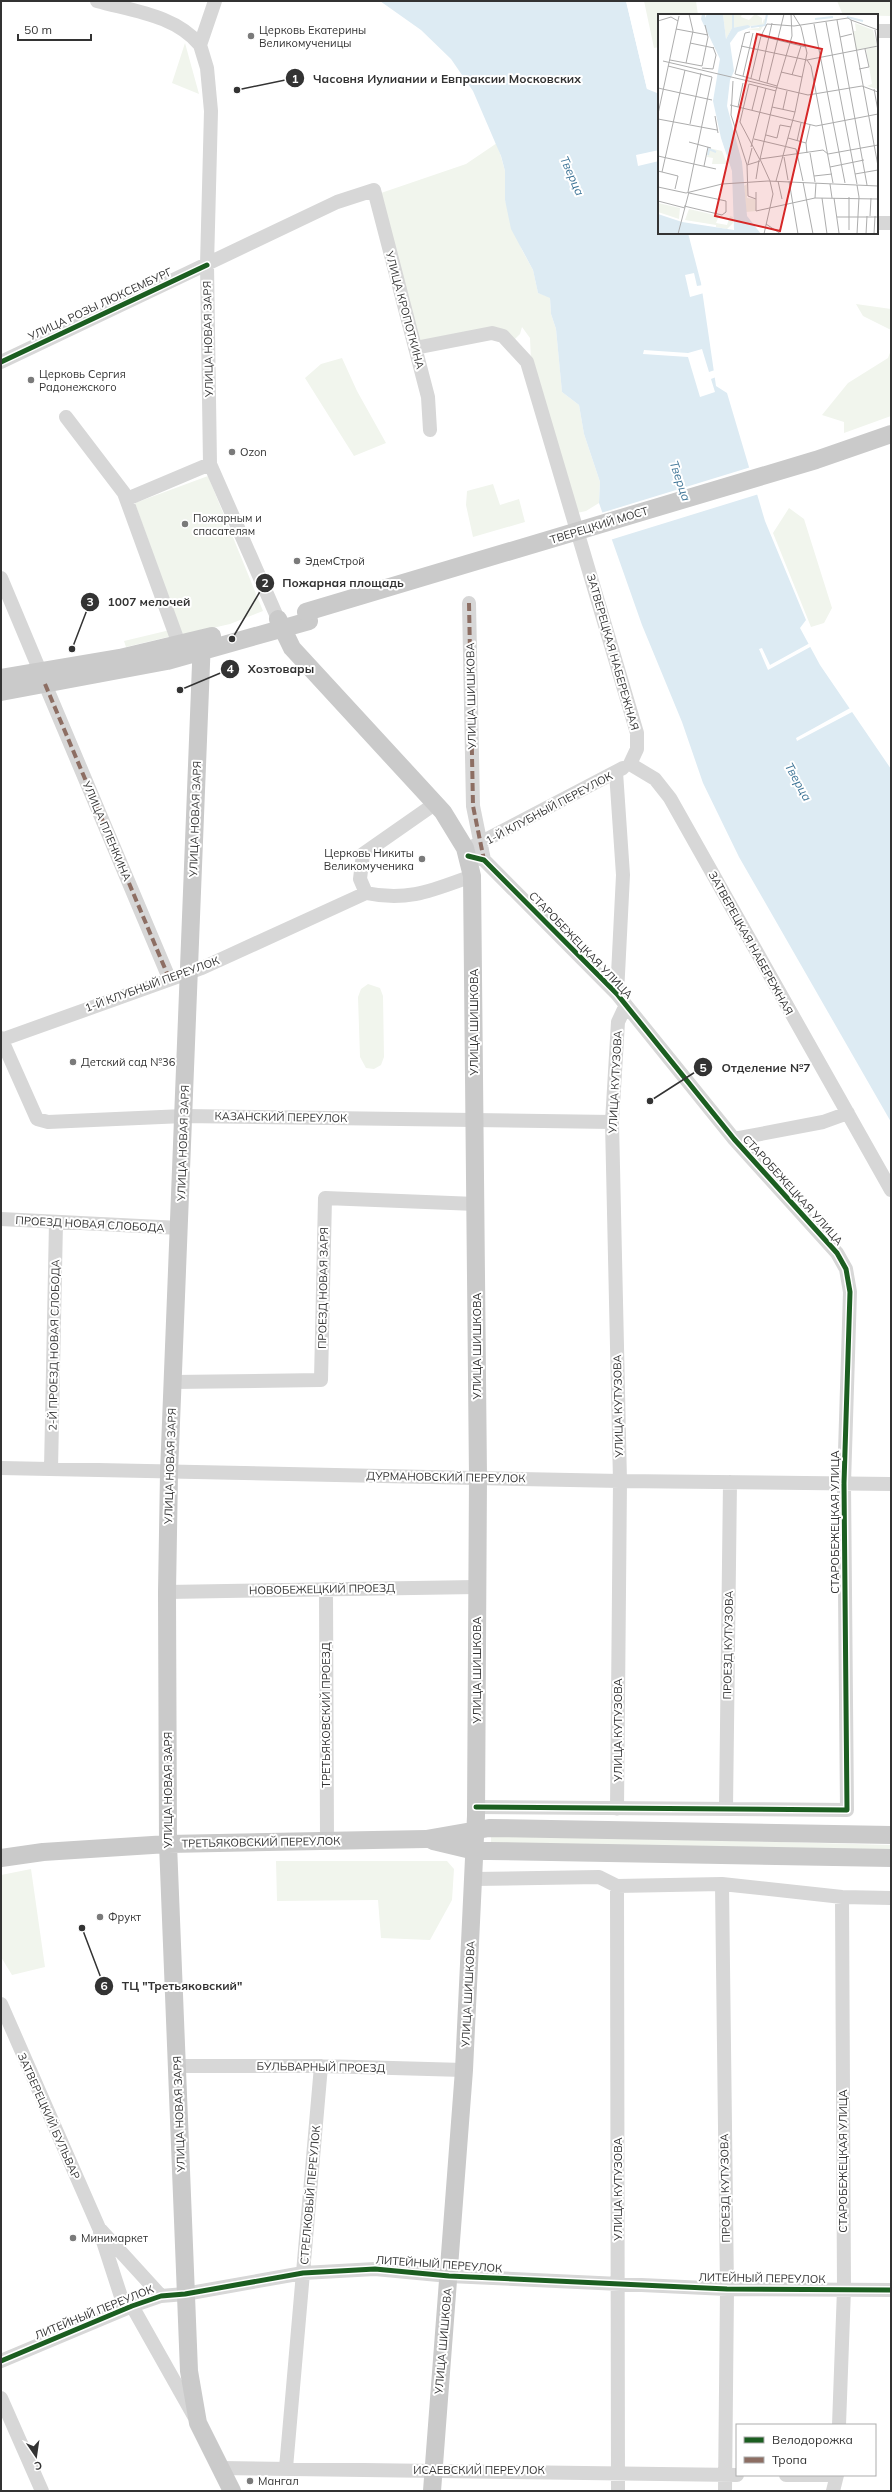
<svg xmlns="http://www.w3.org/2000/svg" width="892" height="2492" viewBox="0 0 892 2492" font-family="Mulish,sans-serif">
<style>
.green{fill:#f1f5ed}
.water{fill:#ddebf3}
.pier{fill:#fff}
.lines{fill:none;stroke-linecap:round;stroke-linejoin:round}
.minor{stroke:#d7d7d7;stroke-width:14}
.major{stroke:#cacaca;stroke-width:18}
.major-bridge{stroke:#cacaca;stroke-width:18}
.quiet{stroke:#8d6e63;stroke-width:4;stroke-dasharray:8 4;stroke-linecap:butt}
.cycleway-casing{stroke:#fff;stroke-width:8}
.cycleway{stroke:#1b5e20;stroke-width:5}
.poi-dot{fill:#7a7a7a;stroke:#fff;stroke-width:1.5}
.labels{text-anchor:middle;stroke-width:4;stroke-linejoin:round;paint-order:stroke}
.poi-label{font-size:11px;fill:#333;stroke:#fff;text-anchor:start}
.street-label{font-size:11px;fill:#333;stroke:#fff}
.water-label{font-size:12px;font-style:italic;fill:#3f7597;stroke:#fff}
.inset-river{fill:none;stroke:#ddebf3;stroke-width:2}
.inset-road{fill:none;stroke:#adadad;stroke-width:1}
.view{fill:#d62828;fill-opacity:0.15;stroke:#d62828;stroke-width:2}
.inset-edge{fill:none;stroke:#333;stroke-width:2}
.leader{fill:none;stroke:#333;stroke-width:1.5}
.callout-dot{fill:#333;stroke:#fff;stroke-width:1.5}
.mark-label{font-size:12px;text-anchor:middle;font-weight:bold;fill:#fff}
.callout-label{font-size:12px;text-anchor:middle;font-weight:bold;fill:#333;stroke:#fff;stroke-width:4;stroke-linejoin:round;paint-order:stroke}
</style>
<rect width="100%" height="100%" fill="#fff"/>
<path class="green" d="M644 1H696L698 15H659V47L654 48Z
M837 1H891V16L843 15Z
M185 43 199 94 172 83Z
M497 143 505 171V200L522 250 533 270 538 293 550 297 551 314 556 329 562 392 579 405 584 434 600 482 599 503 586 511 577 513 531 361 530 338 522 327 520 334 512 342 505 333 419 345 381 193 466 164Z
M856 304 891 309V330L863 316Z
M891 350V416L844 433V422L822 415 848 383 888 358Z
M342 358 357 391 386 443 354 456 305 378 321 364Z
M208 476 263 611 230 624 182 635 135 503Z
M493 484 500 505 519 499 525 522 473 537 466 505 467 491Z
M789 508 804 519 832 608 824 623 811 627 773 533Z
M170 630 172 636 126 647 124 641Z
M368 984 380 988 383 996 384 1057 381 1065 374 1069 366 1068 360 1057 358 997 361 989Z
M491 1834 891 1845V1852L491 1846Z
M276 1861H447L454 1869 452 1900 430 1940 381 1938 378 1900 277 1901Z
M31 1869 45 1967 12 1975 1 1957V1875Z"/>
<path class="water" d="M380 1H626L647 89 657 93 659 107V233H688L701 283 716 386 727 393 765 521 806 620 800 628 820 665 891 769V1122L739 857 703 783 682 722 642 625 599 503 600 482 584 434 579 405 562 392 556 329 551 314 550 298 538 293 533 270 511 229 505 200V171L501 156 473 91 451 59 421 30Z"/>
<path class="pier" d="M626 1H628L651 88 647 89Z
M659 150V161L638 166 636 155Z
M694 273 697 286 703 285 704 293 690 297 685 275Z
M702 349 709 372 715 370 716 377 711 379 715 392 700 397 688 357 643 354 644 350 688 353Z
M751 467 759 494 610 540 601 513Z
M810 643 812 646 768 670 759 649 762 648 770 665Z
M852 707 854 711 797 741 796 738Z"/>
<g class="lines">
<path class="minor" d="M97 1C133 11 175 15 200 45
M215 1 200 45 207 68 211 111 207 265 210 464 278 619
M877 31H891
M877 223H891
M415 348 492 333 503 336 527 362 637 733V749L630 764
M1 362 337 202 374 190 428 397 430 430
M66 417 124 493 179 644
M127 499 210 464
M1 578 40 671
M469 603 473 806 484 860
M45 684 169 978
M630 764 655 779 670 798 891 1190
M616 772 623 875 617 994
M472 847 623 768
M468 856 484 860 617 994 734 1139 837 1253 846 1269 850 1292 844 1483 847 1810 476 1807
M366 893 360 879 363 854 436 803
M1 1038 37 1119 48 1122 184 1116 612 1122
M1 1040 202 968 366 893C408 902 433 890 472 876
M734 1139 823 1122 848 1113
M1 1219 180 1228
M173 1382 321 1380 325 1198 476 1204
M1 1468 620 1481 891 1484
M51 1469 56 1222
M326 1589 327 1841
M167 1592 477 1587
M726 1808 730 1482
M617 1809 620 1481 612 1122 618 1022 626 1005
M474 1879 599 1877 617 1886 722 1884 842 1897 891 1898
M722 1884 727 2289 725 2491
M617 1886 618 2491
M1 2004 99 2228 161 2296
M178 2066H321L464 2070
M100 2232 125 2309
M132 2306 194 2416
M1 2361 132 2306 161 2296 185 2294 303 2273 375 2269 449 2276 727 2289 891 2290
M1 2398 42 2491
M839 2425 844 2289 842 1897
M220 2468 737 2475
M286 2468 321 2066
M786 2475H837
M833 2491 837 2475"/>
<path class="major" d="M278 619 292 648 443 812 465 848 472 876 478 1477 476 1816 464 2070 432 2491
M202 639 169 1473 167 1592 168 1844 189 2371 198 2423 232 2491
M1 678 120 658 212 636
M1 692 167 661 309 621
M433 1841 475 1851H489L891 1858
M1 1858 43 1852 168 1844 426 1839 489 1828 891 1835"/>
<path class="major-bridge" d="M306 612 816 460 891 434"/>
<path class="quiet" d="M469 603 473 806 484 860
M45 684 169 978"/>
<g class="cycleway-casing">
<path id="cycleway" d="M1 362 207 265
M468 856 484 860 617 994 734 1139 837 1253 846 1269 850 1292 844 1483 847 1810 476 1807
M1 2361 132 2306 161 2296 185 2294 303 2273 375 2269 449 2276 727 2289 891 2290"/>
</g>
<use href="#cycleway" class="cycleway"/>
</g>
<g class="poi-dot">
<circle cx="251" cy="36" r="4"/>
<circle cx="31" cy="380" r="4"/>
<circle cx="232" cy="452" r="4"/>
<circle cx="185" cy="524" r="4"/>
<circle cx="297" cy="561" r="4"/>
<circle cx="422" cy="859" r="4"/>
<circle cx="73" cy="1062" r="4"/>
<circle cx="100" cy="1917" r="4"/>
<circle cx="73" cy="2238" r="4"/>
<circle cx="250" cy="2481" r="4"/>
</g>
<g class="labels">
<g class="poi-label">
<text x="259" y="34">Церковь Екатерины<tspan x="259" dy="13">Великомученицы</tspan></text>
<text x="39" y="378">Церковь Сергия<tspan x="39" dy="13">Радонежского</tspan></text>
<text x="240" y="456">Ozon</text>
<text x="193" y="522">Пожарным и<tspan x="193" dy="13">спасателям</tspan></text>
<text x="305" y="565">ЭдемСтрой</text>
<text x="414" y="857" text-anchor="end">Церковь Никиты<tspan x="414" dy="13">Великомученика</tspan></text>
<text x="81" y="1066">Детский сад №36</text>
<text x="108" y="1921">Фрукт</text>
<text x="81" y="2242">Минимаркет</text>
<text x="258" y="2485">Мангал</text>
</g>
<g class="street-label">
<text transform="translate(100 304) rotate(-25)" y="4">УЛИЦА РОЗЫ ЛЮКСЕМБУРГ</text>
<text transform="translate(405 310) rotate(75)" y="4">УЛИЦА КРОПОТКИНА</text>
<text transform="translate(208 339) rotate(-91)" y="4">УЛИЦА НОВАЯ ЗАРЯ</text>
<text transform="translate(599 525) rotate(-17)" y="4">ТВЕРЕЦКИЙ МОСТ</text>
<text transform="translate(613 652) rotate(74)" y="4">ЗАТВЕРЕЦКАЯ НАБЕРЕЖНАЯ</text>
<text transform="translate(471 696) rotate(-91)" y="4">УЛИЦА ШИШКОВА</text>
<text transform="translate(549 808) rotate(-28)" y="4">1-Й КЛУБНЫЙ ПЕРЕУЛОК</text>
<text transform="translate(195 819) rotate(-88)" y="4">УЛИЦА НОВАЯ ЗАРЯ</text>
<text transform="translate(107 831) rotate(67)" y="4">УЛИЦА ПЛЕНКИНА</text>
<text transform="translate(751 943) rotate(61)" y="4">ЗАТВЕРЕЦКАЯ НАБЕРЕЖНАЯ</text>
<text transform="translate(581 945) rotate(46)" y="4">СТАРОБЕЖЕЦКАЯ УЛИЦА</text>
<text transform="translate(152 984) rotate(-20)" y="4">1-Й КЛУБНЫЙ ПЕРЕУЛОК</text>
<text transform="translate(474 1022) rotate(-90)" y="4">УЛИЦА ШИШКОВА</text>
<text transform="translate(615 1082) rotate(-87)" y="4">УЛИЦА КУТУЗОВА</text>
<text transform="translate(281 1117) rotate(1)" y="4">КАЗАНСКИЙ ПЕРЕУЛОК</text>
<text transform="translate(183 1143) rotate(-88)" y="4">УЛИЦА НОВАЯ ЗАРЯ</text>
<text transform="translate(793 1190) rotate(48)" y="4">СТАРОБЕЖЕЦКАЯ УЛИЦА</text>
<text transform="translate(90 1224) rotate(3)" y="4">ПРОЕЗД НОВАЯ СЛОБОДА</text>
<text transform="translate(323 1288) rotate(-89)" y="4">ПРОЕЗД НОВАЯ ЗАРЯ</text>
<text transform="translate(54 1345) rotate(-89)" y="4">2-Й ПРОЕЗД НОВАЯ СЛОБОДА</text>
<text transform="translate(477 1346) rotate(-90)" y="4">УЛИЦА ШИШКОВА</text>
<text transform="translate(618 1406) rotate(-91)" y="4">УЛИЦА КУТУЗОВА</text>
<text transform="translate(170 1466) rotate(-88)" y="4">УЛИЦА НОВАЯ ЗАРЯ</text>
<text transform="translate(446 1477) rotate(1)" y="4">ДУРМАНОВСКИЙ ПЕРЕУЛОК</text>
<text transform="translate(835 1522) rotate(-90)" y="4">СТАРОБЕЖЕЦКАЯ УЛИЦА</text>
<text transform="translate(322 1589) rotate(-1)" y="4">НОВОБЕЖЕЦКИЙ ПРОЕЗД</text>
<text transform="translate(728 1645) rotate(-89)" y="4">ПРОЕЗД КУТУЗОВА</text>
<text transform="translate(477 1670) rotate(-90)" y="4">УЛИЦА ШИШКОВА</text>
<text transform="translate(326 1715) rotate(-90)" y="4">ТРЕТЬЯКОВСКИЙ ПРОЕЗД</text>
<text transform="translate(618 1730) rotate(-90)" y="4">УЛИЦА КУТУЗОВА</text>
<text transform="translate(168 1790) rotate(-90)" y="4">УЛИЦА НОВАЯ ЗАРЯ</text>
<text transform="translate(261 1842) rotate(-1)" y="4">ТРЕТЬЯКОВСКИЙ ПЕРЕУЛОК</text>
<text transform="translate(468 1994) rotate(-87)" y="4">УЛИЦА ШИШКОВА</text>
<text transform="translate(321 2067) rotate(1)" y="4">БУЛЬВАРНЫЙ ПРОЕЗД</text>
<text transform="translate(179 2114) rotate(-92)" y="4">УЛИЦА НОВАЯ ЗАРЯ</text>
<text transform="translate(49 2116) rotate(66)" y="4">ЗАТВЕРЕЦКИЙ БУЛЬВАР</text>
<text transform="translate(843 2161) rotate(-90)" y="4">СТАРОБЕЖЕЦКАЯ УЛИЦА</text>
<text transform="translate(725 2188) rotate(-91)" y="4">ПРОЕЗД КУТУЗОВА</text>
<text transform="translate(618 2189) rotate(-90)" y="4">УЛИЦА КУТУЗОВА</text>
<text transform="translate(310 2195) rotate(-85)" y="4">СТРЕЛКОВЫЙ ПЕРЕУЛОК</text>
<text transform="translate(439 2264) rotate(4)" y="4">ЛИТЕЙНЫЙ ПЕРЕУЛОК</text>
<text transform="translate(762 2278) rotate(1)" y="4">ЛИТЕЙНЫЙ ПЕРЕУЛОК</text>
<text transform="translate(94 2312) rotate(-22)" y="4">ЛИТЕЙНЫЙ ПЕРЕУЛОК</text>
<text transform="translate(443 2341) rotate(-85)" y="4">УЛИЦА ШИШКОВА</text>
<text x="479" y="2474">ИСАЕВСКИЙ ПЕРЕУЛОК</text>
</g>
<g class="water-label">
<text transform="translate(572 176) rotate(66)" y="4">Тверца</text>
<text transform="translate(680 481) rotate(71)" y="4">Тверца</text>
<text transform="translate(798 782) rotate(61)" y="4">Тверца</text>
</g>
</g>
<g transform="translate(658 14)">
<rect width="220" height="220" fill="#fff"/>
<path d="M65 0H84L83 3 91 6 97 0 104 4V10L106 5 109 6 102 17 88 15 101 14V11L74 14 68 25ZM197 9 215 16 219 32 198 36 195 17H198ZM220 32V74L219 75 209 72 214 70 208 35ZM51 134 64 137 69 150H54L55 144 49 143ZM89 170V184L97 185 98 197 88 198 86 172ZM0 189 22 194 21 205 0 198ZM31 195 61 202 58 209 69 211 72 202 75 203V209L69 215 58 213V211L27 206Z" fill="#f1f5ed"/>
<path d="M44 0H47V4L49 0H65L68 25 74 14 90 11 93 13 80 18 72 29 76 57 72 66 69 92 84 148 89 202 103 220H0V200L24 208 76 216 74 157 63 124 55 87 62 45 43 5Z" fill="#ddebf3"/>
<path class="inset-river" d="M75 0V15M189 3 205 7M157 5 175 3M93 13 107 11 109 0M50 141 51 135 58 138"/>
<path class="inset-road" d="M179 6 209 171M193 6 220 16M0 7 13 3 20 7M168 8 199 170M156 10 187 169M18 15 50 21M217 16 220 35M92 18 87 19 77 60 119 72M103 22 148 33M182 23 194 20M32 29 56 34M83 32 149 46 220 32M12 46 44 52M149 46 153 52 175 169M5 47 150 81 204 72 220 78M28 49 35 17 31 0M10 52 54 63 30 178M44 52 50 23 47 11M44 54 55 55 58 41 55 33M201 55 211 53 207 35M123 58 144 63M134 61 143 32M85 62 95 19M93 64 103 22 109 10 136 12 190 4 193 6 220 152M75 67 73 101 89 151 90 182 98 185M101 67 114 9M109 69 126 0M0 74 54 86M216 75 220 97M72 91 158 112 220 100M80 93 85 69M114 93 137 98M125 95 129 77M94 96 100 72M0 100 21 2M57 102 60 119M0 105 59 116M32 110 43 59M108 121 119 124 122 111 133 113M130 124 148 129M96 125 138 135 145 167M139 127 143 109M31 128 53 134M93 133 108 74M149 139 148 129 152 111M152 139 157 168M0 142 58 155M126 143 130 166M102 145 165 136 170 140 220 131M102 146 82 108 91 70 118 77M90 150 94 134M89 151 102 147M46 152 50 133M172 153 206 146M0 157 20 162 17 175M4 158 27 56M197 160 220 156M156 162 174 160M98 165 101 146M112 167 102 145 118 76 134 22 133 0M118 167 137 98 149 39 143 13 135 0M120 167 124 185M131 167 140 220M145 168 155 220M172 170 174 184M199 171 201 183M0 173 28 179 64 170 110 167 220 172M98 178V197L157 184 220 185M157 184 158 169M164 184 169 220M176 184 181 219M0 187 27 194M26 192 64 201 68 198V187L31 179M212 202 213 184M179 203H220M108 210 123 220M191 216V183M20 220 31 178M106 220 115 180 112 167M199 220 201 183M208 220 209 202M216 220 217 202"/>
<path class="view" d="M99 20 164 35 122 217 57 202Z"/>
<rect width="220" height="220" class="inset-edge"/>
</g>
<path class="leader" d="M237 90L295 78M232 639L265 583M72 649L90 602M180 690L230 669M650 1101L703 1067M82 1928L104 1986"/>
<g class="callout-dot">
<circle cx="237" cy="90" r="4"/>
<circle cx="232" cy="639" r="4"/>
<circle cx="72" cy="649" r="4"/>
<circle cx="180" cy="690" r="4"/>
<circle cx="650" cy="1101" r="4"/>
<circle cx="82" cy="1928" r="4"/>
<circle cx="295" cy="78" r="10"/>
<circle cx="265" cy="583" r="10"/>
<circle cx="90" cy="602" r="10"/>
<circle cx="230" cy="669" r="10"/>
<circle cx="703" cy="1067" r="10"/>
<circle cx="104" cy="1986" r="10"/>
</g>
<g class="mark-label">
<text x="295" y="83">1</text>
<text x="265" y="587">2</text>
<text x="90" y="606">3</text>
<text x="230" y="673">4</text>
<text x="703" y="1072">5</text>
<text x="104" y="1990">6</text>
</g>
<g class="callout-label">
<text x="447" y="83">Часовня Иулиании и Евпраксии Московских</text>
<text x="343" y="587">Пожарная площадь</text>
<text x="149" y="606">1007 мелочей</text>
<text x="281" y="673">Хозтовары</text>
<text x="766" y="1072">Отделение №7</text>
<text x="182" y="1990">ТЦ "Третьяковский"</text>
</g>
<rect width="892" height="2492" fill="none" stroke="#333333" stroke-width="4"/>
<rect x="736" y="2424" width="140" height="52" fill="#ffffff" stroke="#adadad"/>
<rect x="744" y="2437" width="20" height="6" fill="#1b5e20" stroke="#adadad"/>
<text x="772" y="2444" font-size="12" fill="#333333">Велодорожка</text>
<rect x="744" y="2457" width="20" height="6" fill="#8d6e63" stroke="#adadad"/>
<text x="772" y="2464" font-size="12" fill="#333333">Тропа</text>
<g transform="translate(36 2456) rotate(167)" stroke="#ffffff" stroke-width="3" paint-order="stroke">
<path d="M0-3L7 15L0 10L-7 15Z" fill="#333333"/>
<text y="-6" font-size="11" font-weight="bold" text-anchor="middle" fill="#333333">С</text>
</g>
<path d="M18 34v6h73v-6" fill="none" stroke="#333333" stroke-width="2"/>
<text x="24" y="34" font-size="12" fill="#333333" stroke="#ffffff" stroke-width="3" paint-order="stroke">50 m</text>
</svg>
